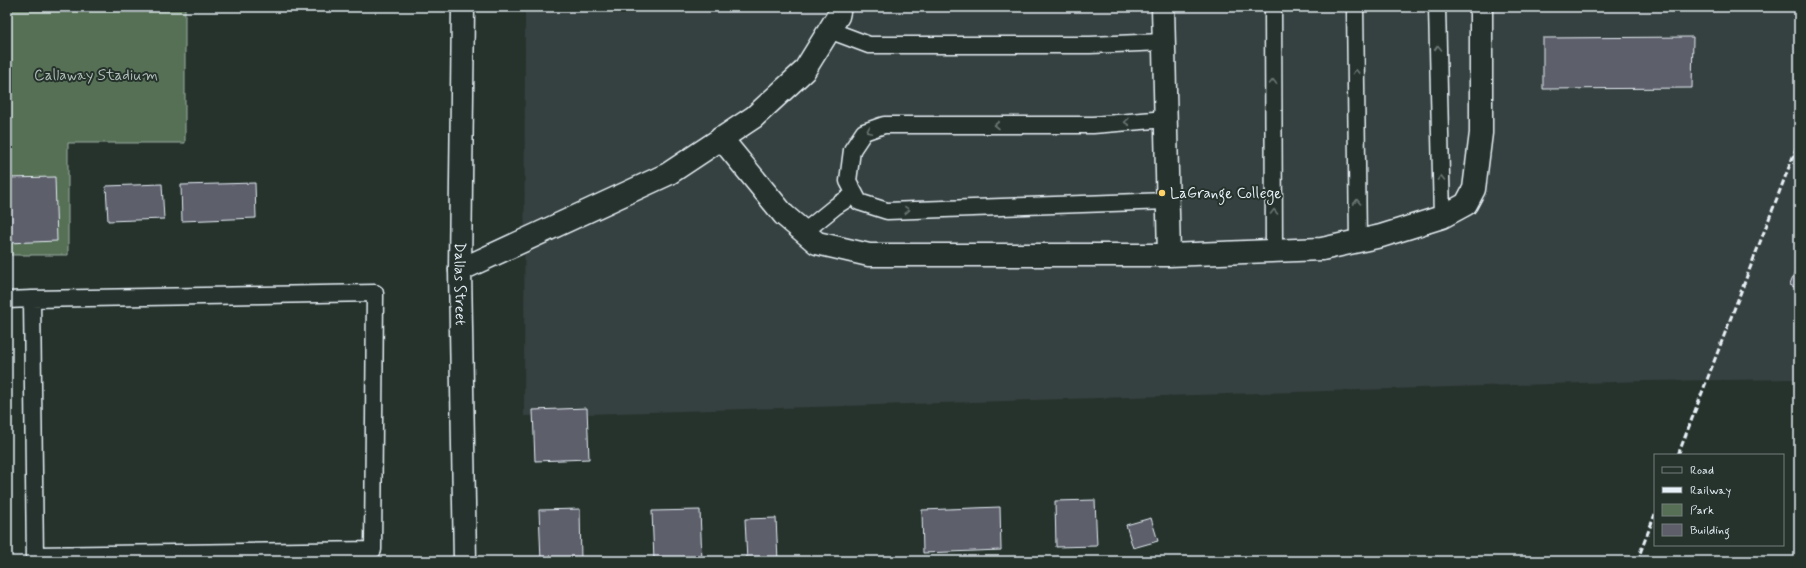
<svg xmlns="http://www.w3.org/2000/svg" width="1806" height="568" viewBox="0 0 1806 568" font-family="Mynerve,sans-serif">
<style>
.built{fill:#36403f}
.green{fill:#566f55;stroke:#9fb0a6}
.building{fill:#5d5e6a;stroke:#e8f1f8}
.lines{fill:none;stroke-linecap:round;stroke-linejoin:round}
.service-casing{stroke:#e8f1f8;stroke-width:19}
.minor-casing{stroke:#e8f1f8;stroke-width:25}
.tertiary-casing{stroke:#e8f1f8;stroke-width:25}
.service{stroke:#26332d;stroke-width:16}
.minor{stroke:#26332d;stroke-width:22}
.tertiary{stroke:#26332d;stroke-width:22}
.rail{stroke:#e8f1f8;stroke-width:3;stroke-dasharray:6 3;stroke-linecap:butt}
.oneway{stroke:#6a7674}
.poi-dot{fill:#ffd166;stroke:#26332d;stroke-width:1.5}
.labels{text-anchor:middle;stroke-width:4;stroke-linejoin:round;paint-order:stroke}
.park-label{font-size:15px;fill:#aebdb7;stroke:#26332d}
.poi-label{font-size:15px;fill:#e8f1f8;stroke:#26332d;text-anchor:start}
.street-label{font-size:15px;fill:#e8f1f8;stroke:#26332d}
</style>
<rect width="100%" height="100%" fill="#26332d"/>
<filter id="ink" filterUnits="userSpaceOnUse"><feTurbulence type="fractalNoise" baseFrequency=".025" numOctaves="2"/><feDisplacementMap in="SourceGraphic" scale="8" xChannelSelector="R" yChannelSelector="G"/><feConvolveMatrix kernelMatrix="1 2 1 2 8 2 1 2 1" color-interpolation-filters="sRGB"/></filter>
<g filter="url(#ink)">
<path class="built" d="M525 7H1799V379L1646 381 524 416Z"/>
<path class="green" d="M7 7H185V143H68V255H7Z"/>
<path class="building" d="M1693 37 1692 88 1543 89V38Z
M55 177 57 241 7 243V178Z
M255 183 256 218 182 221 181 185Z
M162 184 164 219 108 221 106 186Z
M1799 261V289L1790 285Z
M587 408 589 459 535 461 533 410Z
M1095 500 1097 546 1056 547 1055 501Z
M1000 507 1001 550 923 553 922 510Z
M580 509 581 561H541L539 510Z
M700 510 702 561H654L652 511Z
M776 518 778 561H747L745 519Z
M1151 518 1158 541 1133 548 1126 525Z"/>
<g class="lines">
<g class="service-casing">
<path id="service" d="M1273 7 1274 251
M1355 7 1358 241
M1437 7 1442 217
M829 30 869 45H1090L1164 42
M1166 119 1093 125H884L864 132 852 150 848 181 859 202 887 211 1168 201
M804 232 836 206 855 194
M7 300 32 299
M35 555 373 550 375 293 32 299 35 561"/>
</g>
<g class="minor-casing">
<path id="minor" d="M1163 7 1169 255
M721 138 784 215 817 243 869 255H1169L1322 249 1381 236 1442 217 1466 204 1474 189 1481 133V7
M460 270 668 174 754 117 804 71 838 16 840 7"/>
</g>
<g class="tertiary-casing">
<g id="tertiary">
<path id="s1" d="M463 7 460 270 465 561"/>
</g>
</g>
<use href="#service" class="service"/>
<use href="#minor" class="minor"/>
<use href="#tertiary" class="tertiary"/>
<path class="rail" d="M1678 455 1799 141
M1637 561 1655 514"/>
</g>
<defs><path id="oneway-chevron" d="M-2-3.5L2.5 0L-2 3.5" fill="none" stroke-width="1.6" stroke-linecap="round" stroke-linejoin="round"/></defs>
<g class="oneway">
<use href="#oneway-chevron" transform="translate(1438 48) rotate(-91)"/>
<use href="#oneway-chevron" transform="translate(1356 72) rotate(-91)"/>
<use href="#oneway-chevron" transform="translate(1273 82) rotate(-90)"/>
<use href="#oneway-chevron" transform="translate(1127 122) rotate(175)"/>
<use href="#oneway-chevron" transform="translate(997 125) rotate(-180)"/>
<use href="#oneway-chevron" transform="translate(869 131) rotate(153)"/>
<use href="#oneway-chevron" transform="translate(1441 178) rotate(-91)"/>
<use href="#oneway-chevron" transform="translate(1357 202) rotate(-91)"/>
<use href="#oneway-chevron" transform="translate(907 210) rotate(-2)"/>
<use href="#oneway-chevron" transform="translate(1274 212) rotate(-90)"/>
</g>
</g>
<circle class="poi-dot" cx="1162" cy="193" r="4"/>
<g class="labels">
<g class="park-label">
<text x="96" y="80">Callaway Stadium</text>
</g>
<g class="poi-label">
<text x="1170" y="198">LaGrange College</text>
</g>
<g class="street-label">
<text dy="5" stroke="none"><textPath href="#s1" startOffset="277">Dallas Street</textPath></text>
</g>
</g>
<rect width="1806" height="568" fill="none" stroke="#26332d" stroke-width="24"/>
<rect x="12" y="12" width="1782" height="544" fill="none" stroke="#e8f1f8" stroke-width="1.5" filter="url(#ink)"/>
<rect x="1654" y="454" width="130" height="92" fill="#26332d" stroke="#747f7e"/>
<rect x="1662" y="467" width="20" height="6" fill="#26332d" stroke="#747f7e"/>
<text x="1690" y="474" font-size="12" fill="#e8f1f8">Road</text>
<rect x="1662" y="487" width="20" height="6" fill="#e8f1f8" stroke="#747f7e"/>
<text x="1690" y="494" font-size="12" fill="#e8f1f8">Railway</text>
<rect x="1662" y="504" width="20" height="12" fill="#566f55" stroke="#747f7e"/>
<text x="1690" y="514" font-size="12" fill="#e8f1f8">Park</text>
<rect x="1662" y="524" width="20" height="12" fill="#5d5e6a" stroke="#747f7e"/>
<text x="1690" y="534" font-size="12" fill="#e8f1f8">Building</text>
</svg>
